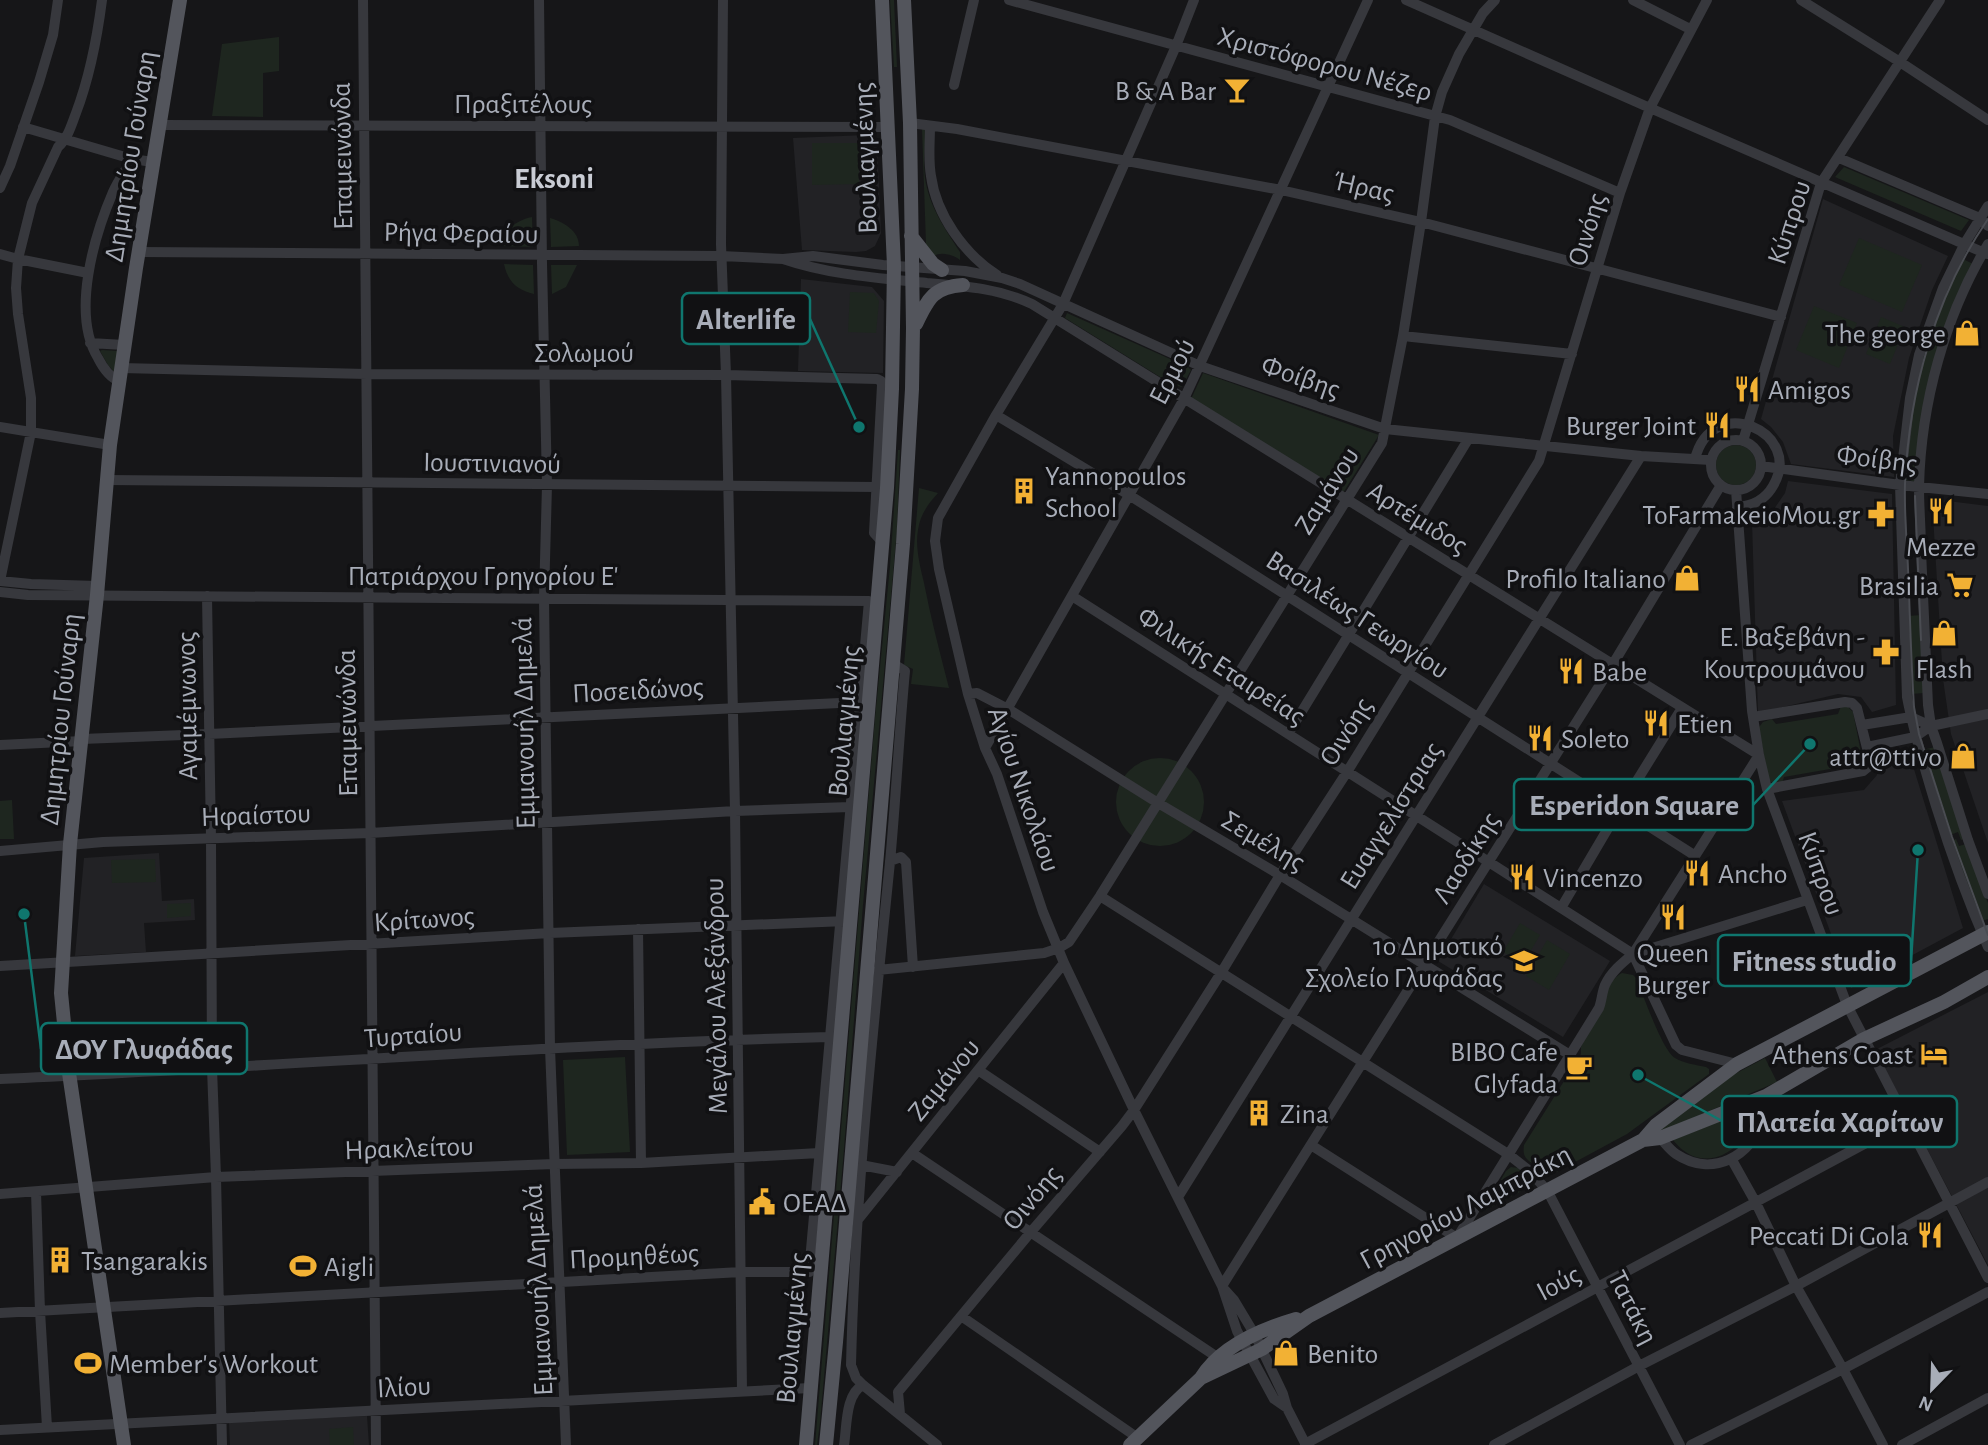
<svg xmlns="http://www.w3.org/2000/svg" width="1988" height="1445" viewBox="0 0 1988 1445" font-family="'Alegreya Sans',sans-serif">
<style>
.built{fill:#222225}
.green{fill:#1e261f}
.lines{fill:none;stroke-linecap:round;stroke-linejoin:round}
.minor{stroke:#37383d;stroke-width:10}
.major{stroke:#53555c;stroke-width:14}
.tram{stroke:#4a4c52;stroke-width:2}
.labels{text-anchor:middle;stroke-width:7;stroke-linejoin:round;paint-order:stroke}
.street-label{font-size:28px;fill:#a8adb8;stroke:#111113}
.poi-label{font-size:28px;fill:#a8adb8;stroke:#111113;text-anchor:start}
.neighbourhood-label{font-size:30px;font-weight:bold;fill:#c9ccd4;stroke:#111113}
.leader{fill:none;stroke:#0f766e;stroke-width:2.5}
.callout-dot{fill:#0f766e;stroke:#111113;stroke-width:2.5}
.callout{fill:#111113;stroke:#0f766e;stroke-width:2.5}
.callout-label{font-size:30px;text-anchor:middle;font-weight:bold;fill:#a8adb8}
</style>
<rect width="100%" height="100%" fill="#161618"/>
<path class="built" d="M867 135 877 142 881 233 875 246 866 251 856 252 802 250 793 138Z
M1823 199 1948 256 1932 290 1909 358 1893 436 1894 477 1791 464 1783 442 1771 427 1761 419Z
M801 279 872 287 884 301 883 373 798 371Z
M1788 481 1892 494 1896 705 1872 712 1861 697 1838 694 1758 713 1752 522 1772 512 1785 493Z
M1932 499 1988 506V843L1951 734 1943 679Z
M1909 753 1963 928 1851 988 1782 801 1864 790 1877 775 1879 759Z
M159 853 162 901 194 899 195 920 144 923 146 952 75 956 84 858Z
M1484 884 1610 961 1563 1037 1438 961Z
M1988 992V1265L1875 1050Z
M367 1416 369 1445H230L229 1422Z"/>
<path class="green" d="M890 0H894L897 67H894Z
M279 37V71L263 73V117L212 116 222 44Z
M922 129H925C926 145 923 162 925 178 929 206 945 229 960 252V260C954 255 941 251 934 256L926 244Z
M812 143H859V184L812 185Z
M1844 167 1969 220 1961 231 1835 177Z
M532 217 533 247 502 246C502 230 517 220 532 217Z
M550 218C564 222 579 231 579 246L551 247Z
M1859 238 1922 265 1902 312 1839 285Z
M1961 258 1973 264 1943 335 1916 482 1904 480C1907 442 1910 403 1920 366 1930 329 1945 293 1961 258Z
M504 264 533 265 534 294C517 290 508 282 504 264Z
M551 265H577L566 287 552 294Z
M850 292 874 293 879 301 876 333 848 332Z
M1814 306 1857 323 1839 368 1796 350Z
M1067 313 1188 367 1191 370 1182 387 1173 385 1065 318Z
M1881 317 1905 327 1890 364 1866 354Z
M102 350 118 351 115 373 108 365 100 351Z
M1203 373 1379 435 1343 493 1191 399Z
M1716 465a20 20 0 1 1 40 0a20 20 0 1 1-40 0Z
M898 450H900L897 530 863 905 843 1161 820 1423 817 1445H815L875 718 890 566Z
M919 488 938 493C928 504 920 515 918 530 915 547 920 566 924 583 931 619 940 653 949 688L911 684 913 669 904 665Z
M1921 615 1924 693 1911 694 1908 616Z
M1841 706 1848 707 1853 712 1862 758 1859 767 1853 770V765L1784 777 1782 784H1774L1768 780 1759 727 1763 722 1772 719 1776 724 1838 714Z
M1935 747 1964 839 1961 840 1958 832 1950 835 1922 750Z
M1116 802a44 44 0 1 1 88 0a44 44 0 1 1-88 0Z
M12 800 14 839H0V801Z
M1956 839 1959 846 1966 844 1988 903V919L1981 921 1951 841Z
M155 859 156 882 112 883 111 860Z
M191 903V916L167 918V904Z
M1520 923 1540 935 1523 964 1503 952Z
M1547 940 1570 954 1549 990 1526 976Z
M1622 973 1633 975 1636 978C1643 994 1662 1050 1675 1058 1683 1063 1696 1065 1706 1067L1709 1069V1074L1627 1134 1551 1175C1543 1179 1539 1175 1533 1169L1535 1166C1528 1159 1522 1159 1524 1145L1581 1054V1047C1589 1028 1604 982 1622 973Z
M625 1057 630 1152 567 1155 563 1060Z
M1765 1058 1777 1082 1660 1132 1658 1130 1729 1077Z
M1756 1107C1750 1149 1704 1180 1673 1140Z
M1511 1167 1518 1168 1535 1184 1482 1212 1506 1171Z
M353 1427 354 1445H330L329 1429Z"/>
<g class="lines">
<path class="minor" d="M363 0 376 1445
M539 0 542 263 547 485 544 598 550 1048 566 1445
M723 0 721 244 726 375 735 811 742 1391
M1009 0 1450 120 1620 193
M1194 0 1176 46 1063 304 996 415 938 518 935 541 939 569 968 694 985 748 997 774 1043 912 1064 963 1134 1110 1222 1286 1237 1331 1274 1399 1287 1408
M1406 0 1650 108 1987 254
M1633 0 1690 29
M1801 0 1900 62 1988 120
M954 85 974 0
M910 123 957 129 1281 190 1421 222 1781 317
M159 125 888 127
M930 126C930 143 928 159 931 176 936 214 964 254 997 275
M23 127 132 159 153 162
M1839 158 1980 218 1988 226
M0 188 10 166 39 82 53 35 58 0
M1988 206 1965 243 1943 288 1919 355 1910 398 1900 485 1907 697C1914 734 1925 770 1936 806 1951 854 1968 901 1988 947
M1988 244C1945 316 1921 402 1919 487 1919 508 1921 530 1921 551 1923 602 1926 654 1928 705L1931 726 1937 743 1968 840 1988 894
M139 252 721 256 783 259 813 256 883 265 965 271 1002 278 1020 284 1200 366 1385 429 1641 456 1711 460
M0 254 18 259 88 273
M783 259C830 275 879 278 927 283 964 286 998 288 1032 304L1759 755 1633 954C1622 963 1611 972 1605 985 1602 992 1602 1000 1599 1008L1457 1238 1311 1145
M1403 336 1572 354
M90 343 124 345
M121 368 366 374 726 375 877 379 881 381 882 385 874 533 883 543
M119 381C109 377 103 368 98 358 71 314 94 236 113 192 118 180 126 170 132 159
M996 415 1129 495 1694 855
M0 427 110 445
M1711 465a25 25 0 1 1 50 0a25 25 0 1 1-50 0Z
M1743 441 1821 183 1940 0
M1695 459C1712 391 1805 432 1773 486 1765 500 1752 506 1737 507
M1761 466 1900 485 1988 494
M106 480 877 487
M1736 490 1752 711 1759 755 1767 789 1847 1005 1988 1278
M0 581 31 432V398L18 314 16 288 18 259 32 203 58 147C68 138 71 126 76 113 90 76 97 39 102 0
M0 581 31 584 97 586
M0 592 28 595 869 601 809 1272H741L0 1313
M207 596 211 839 212 1068 216 1177 222 1445
M1072 596 1633 954 1676 1045 1682 1050 1737 1064
M892 663 905 671C899 735 896 798 890 862 873 1030 855 1197 851 1365L856 1378 863 1385 937 1445
M968 694 977 693 1008 709 1158 803 1280 875 1570 1055
M1753 717 1845 702 1852 703 1857 708 1870 760 1868 767 1863 771 1767 789
M1862 725 1911 717 1931 726
M1288 734 1469 438
M82 739 209 734 860 702
M0 745 82 741
M1867 747 1915 737 1931 726 1988 714
M985 748 1184 399 1368 0
M0 851 103 842 370 833 735 811 850 807
M890 861 901 857 906 862 913 967
M1100 896 1508 1154 1527 1169 1547 1190 1680 1445
M1561 908 1620 808 1682 708
M638 929 641 1163
M1633 954 1807 900
M0 966 550 933 846 921
M878 970 1044 953 1059 948 1069 942 1100 896 1382 443 1403 336 1421 222 1435 117 1442 92 1459 54 1483 13 1495 0
M978 1070 1100 1152
M0 1079C277 1067 553 1044 829 1037
M1660 1138C1665 1143 1670 1150 1676 1154 1712 1178 1752 1157 1763 1118 1765 1111 1765 1103 1766 1096
M912 1153 1217 1357
M1732 1160 1756 1203 1796 1286 1843 1369 1883 1445
M861 1165 897 1172
M36 1192 40 1311 47 1427
M0 1194 216 1177 554 1164 641 1163 819 1153
M1178 1197 1641 456
M856 1222 1064 963
M1222 1286 1613 664 1721 485
M1225 1290 1234 1300 1255 1335 1283 1394 1287 1408 1306 1445
M961 1316 1138 1438
M900 1414 898 1392 1030 1233 1122 1126 1134 1110 1221 973 1280 875 1347 772 1539 461 1620 193 1650 108 1707 0
M0 1430 810 1388
M1305 1444 1907 1121
M844 1445C847 1427 845 1394 863 1385
M1494 1445 1639 1366 1796 1286 1988 1182
M1691 1445 1843 1369 1988 1292
M1902 1445 1988 1398"/>
<path class="major" d="M911 236 933 264 942 270
M916 324C928 299 933 287 963 285
M1643 1140 1660 1138 1766 1096 1864 1039 1944 1002 1988 977
M1201 1378 1262 1349 1309 1316 1643 1140 1656 1125 1737 1064 1988 932
M124 1445 69 1073 61 993 70 844 97 595 110 445 136 268 180 0
M806 1445 887 488 892 389 894 266 882 0
M826 1445 836 1342 903 544 912 389 913 328 910 123 904 0
M1130 1445 1201 1378C1221 1346 1262 1329 1296 1319"/>
<path class="tram" d="M1988 219C1935 296 1909 391 1905 484 1904 513 1907 541 1908 569 1910 615 1911 661 1914 707L1919 734 1952 837 1988 935
M1915 496 1921 640"/>
</g>
<defs>
<g id="bar-bare" transform="scale(2.1)"><path d="M-6-5H6L.8 .8V4.5H3.5V6h-7V4.5H-.8V.8Z" fill="#f2b134" stroke="#111113" stroke-width="2.5" paint-order="stroke"/></g>
<g id="shop-bare" transform="scale(2.1)"><path d="M-5-2.5h2.3a2.7 3.5 0 0 1 5.4 0H5L5.5 6h-11ZM-1.5-2.5h3a1.5 2.3 0 0 0-3 0Z" fill="#f2b134" stroke="#111113" stroke-width="2.5" paint-order="stroke"/></g>
<g id="restaurant-bare" transform="scale(2.1)"><path d="M-5-6h1v4h1v-4h1v4h1v-4h1v5L-1.5 .5V6h-2V.5L-5-1ZM5-6V6H3V1.5H1.5Q1.5-4 5-6Z" fill="#f2b134" stroke="#111113" stroke-width="2.5" paint-order="stroke"/></g>
<g id="building-bare" transform="scale(2.1)"><path d="M-4-6H4V6H1V3H-1V6H-4ZM-2.5-4.3h1.7v1.8h-1.7ZM.8-4.3h1.7v1.8H.8ZM-2.5-1h1.7V.8h-1.7ZM.8-1h1.7V.8H.8Z" fill="#f2b134" stroke="#111113" stroke-width="2.5" paint-order="stroke"/></g>
<g id="pharmacy-bare" transform="scale(2.1)"><path d="M-2-6h4v4h4v4h-4v4h-4v-4h-4v-4h4Z" fill="#f2b134" stroke="#111113" stroke-width="2.5" paint-order="stroke"/></g>
<g id="supermarket-bare" transform="scale(2.1)"><path d="M-6-5.5h2.5l.6 2H6L4.5 2H-2.5L-4.4-4H-6ZM-1.5 3.2a1.3 1.3 0 1 0 .1 0ZM3 3.2a1.3 1.3 0 1 0 .1 0Z" fill="#f2b134" stroke="#111113" stroke-width="2.5" paint-order="stroke"/></g>
<g id="school-bare" transform="scale(2.1)"><path d="M0-5L7-2L0 1L-7-2ZM-4 1L0 2.5L4 1V4Q0 6-4 4Z" fill="#f2b134" stroke="#111113" stroke-width="2.5" paint-order="stroke"/></g>
<g id="hotel-bare" transform="scale(2.1)"><path d="M-6-4.5h1.5V1H6V5H4.5V3h-9V5H-6ZM-4 0a1.8 1.8 0 1 1 3.6 0ZM.5 0V-2.5h3Q6-2.5 6 0Z" fill="#f2b134" stroke="#111113" stroke-width="2.5" paint-order="stroke"/></g>
<g id="cafe-bare" transform="scale(2.1)"><path d="M-5.5-4.5H6V0H3Q3 3.5 0 3.5H-2.5Q-5.5 3.5-5.5 0ZM3-3.2v2h1.7v-2ZM-6 4.5H4V6H-6Z" fill="#f2b134" stroke="#111113" stroke-width="2.5" paint-order="stroke"/></g>
<g id="civic-bare" transform="scale(2.1)"><path d="M-.6-6.5H3V-4.5H.6V-3L4-1V1h2V6H-6V1h2V-1L-.6-3ZM-1.2 2.5V6h2.4V2.5Z" fill="#f2b134" stroke="#111113" stroke-width="2.5" paint-order="stroke"/></g>
<g id="stadium-bare" transform="scale(2.1)"><path d="M0-5a6.5 5 0 1 0 0 10a6.5 5 0 1 0 0-10ZM-3.5-1.8h7v3.6h-7Z" fill="#f2b134" stroke="#111113" stroke-width="2.5" paint-order="stroke"/></g>
</defs>
<g fill-rule="evenodd">
<use href="#bar-bare" x="1237" y="90"/>
<use href="#shop-bare" x="1967" y="333"/>
<use href="#restaurant-bare" x="1747" y="389"/>
<use href="#restaurant-bare" x="1717" y="425"/>
<use href="#building-bare" x="1024" y="491"/>
<use href="#restaurant-bare" x="1941" y="511"/>
<use href="#pharmacy-bare" x="1881" y="514"/>
<use href="#shop-bare" x="1687" y="578"/>
<use href="#supermarket-bare" x="1960" y="585"/>
<use href="#shop-bare" x="1944" y="633"/>
<use href="#pharmacy-bare" x="1886" y="652"/>
<use href="#restaurant-bare" x="1571" y="671"/>
<use href="#restaurant-bare" x="1656" y="723"/>
<use href="#restaurant-bare" x="1540" y="738"/>
<use href="#shop-bare" x="1963" y="756"/>
<use href="#restaurant-bare" x="1697" y="873"/>
<use href="#restaurant-bare" x="1522" y="877"/>
<use href="#restaurant-bare" x="1673" y="917"/>
<use href="#school-bare" x="1524" y="961"/>
<use href="#hotel-bare" x="1934" y="1054"/>
<use href="#cafe-bare" x="1579" y="1067"/>
<use href="#building-bare" x="1259" y="1113"/>
<use href="#civic-bare" x="762" y="1202"/>
<use href="#restaurant-bare" x="1930" y="1235"/>
<use href="#building-bare" x="60" y="1260"/>
<use href="#stadium-bare" x="303" y="1266"/>
<use href="#shop-bare" x="1286" y="1353"/>
<use href="#stadium-bare" x="88" y="1363"/>
</g>
<g class="labels">
<g class="street-label">
<text transform="translate(1325 63) rotate(15)" y="10">Χριστόφορου Νέζερ</text>
<text x="523" y="113">Πραξιτέλους</text>
<text transform="translate(129 156) rotate(-81)" y="10">Δημητρίου Γούναρη</text>
<text transform="translate(341 156) rotate(-91)" y="10">Επαμεινώνδα</text>
<text transform="translate(864 158) rotate(-92)" y="10">Βουλιαγμένης</text>
<text transform="translate(1364 186) rotate(13)" y="10">Ήρας</text>
<text transform="translate(1788 222) rotate(-72)" y="10">Κύπρου</text>
<text transform="translate(1586 229) rotate(-73)" y="10">Οινόης</text>
<text transform="translate(461 232) rotate(1)" y="10">Ρήγα Φεραίου</text>
<text x="584" y="362">Σολωμού</text>
<text transform="translate(1171 371) rotate(-63)" y="10">Ερμού</text>
<text transform="translate(1301 376) rotate(19)" y="10">Φοίβης</text>
<text transform="translate(1877 458) rotate(7)" y="10">Φοίβης</text>
<text transform="translate(492 462) rotate(1)" y="10">Ιουστινιανού</text>
<text transform="translate(1326 490) rotate(-58)" y="10">Ζαμάνου</text>
<text transform="translate(1418 517) rotate(32)" y="10">Αρτέμιδος</text>
<text x="483" y="585">Πατριάρχου Γρηγορίου E'</text>
<text transform="translate(1358 614) rotate(33)" y="10">Βασιλέως Γεωργίου</text>
<text transform="translate(1222 665) rotate(33)" y="10">Φιλικής Εταιρείας</text>
<text transform="translate(638 689) rotate(-3)" y="10">Ποσειδώνος</text>
<text transform="translate(186 706) rotate(-91)" y="10">Αγαμέμνωνος</text>
<text transform="translate(59 719) rotate(-84)" y="10">Δημητρίου Γούναρη</text>
<text transform="translate(843 721) rotate(-85)" y="10">Βουλιαγμένης</text>
<text transform="translate(346 723) rotate(-91)" y="10">Επαμεινώνδα</text>
<text transform="translate(523 723) rotate(-91)" y="10">Εμμανουήλ Δημελά</text>
<text transform="translate(1345 731) rotate(-58)" y="10">Οινόης</text>
<text transform="translate(1025 789) rotate(71)" y="10">Αγίου Νικολάου</text>
<text transform="translate(256 814) rotate(-2)" y="10">Ηφαίστου</text>
<text transform="translate(1390 815) rotate(-58)" y="10">Ευαγγελίστριας</text>
<text transform="translate(1264 840) rotate(31)" y="10">Σεμέλης</text>
<text transform="translate(1465 857) rotate(-58)" y="10">Λαοδίκης</text>
<text transform="translate(1822 873) rotate(70)" y="10">Κύπρου</text>
<text transform="translate(424 918) rotate(-4)" y="10">Κρίτωνος</text>
<text transform="translate(715 996) rotate(-91)" y="10">Μεγάλου Αλεξάνδρου</text>
<text transform="translate(413 1034) rotate(-4)" y="10">Τυρταίου</text>
<text transform="translate(943 1079) rotate(-51)" y="10">Ζαμάνου</text>
<text transform="translate(409 1147) rotate(-2)" y="10">Ηρακλείτου</text>
<text transform="translate(1031 1197) rotate(-50)" y="10">Οινόης</text>
<text transform="translate(1465 1206) rotate(-28)" y="10">Γρηγορίου Λαμπράκη</text>
<text transform="translate(634 1255) rotate(-3)" y="10">Προμηθέως</text>
<text transform="translate(1558 1282) rotate(-28)" y="10">Ιούς</text>
<text transform="translate(537 1290) rotate(-93)" y="10">Εμμανουήλ Δημελά</text>
<text transform="translate(1634 1307) rotate(63)" y="10">Τατάκη</text>
<text transform="translate(791 1328) rotate(-85)" y="10">Βουλιαγμένης</text>
<text transform="translate(404 1386) rotate(-3)" y="10">Ιλίου</text>
</g>
<g class="poi-label">
<text x="1216" y="100" text-anchor="end">B &amp; A Bar</text>
<text x="1946" y="343" text-anchor="end">The george</text>
<text x="1768" y="399">Amigos</text>
<text x="1696" y="435" text-anchor="end">Burger Joint</text>
<text x="1045" y="485">Yannopoulos<tspan x="1045" dy="32">School</tspan></text>
<text x="1860" y="524" text-anchor="end">ToFarmakeioMou.gr</text>
<text x="1941" y="556" text-anchor="middle">Mezze</text>
<text x="1666" y="588" text-anchor="end">Profilo Italiano</text>
<text x="1939" y="595" text-anchor="end">Brasilia</text>
<text x="1865" y="646" text-anchor="end">Ε. Βαξεβάνη -<tspan x="1865" dy="32">Κουτρουμάνου</tspan></text>
<text x="1944" y="678" text-anchor="middle">Flash</text>
<text x="1592" y="681">Babe</text>
<text x="1677" y="733">Etien</text>
<text x="1561" y="748">Soleto</text>
<text x="1942" y="766" text-anchor="end">attr@ttivo</text>
<text x="1718" y="883">Ancho</text>
<text x="1543" y="887">Vincenzo</text>
<text x="1503" y="955" text-anchor="end">1ο Δημοτικό<tspan x="1503" dy="32">Σχολείο Γλυφάδας</tspan></text>
<text x="1673" y="962" text-anchor="middle">Queen<tspan x="1673" dy="32">Burger</tspan></text>
<text x="1558" y="1061" text-anchor="end">BIBO Cafe<tspan x="1558" dy="32">Glyfada</tspan></text>
<text x="1913" y="1064" text-anchor="end">Athens Coast</text>
<text x="1280" y="1123">Zina</text>
<text x="783" y="1212">ΟΕΑΔ</text>
<text x="1909" y="1245" text-anchor="end">Peccati Di Gola</text>
<text x="81" y="1270">Tsangarakis</text>
<text x="324" y="1276">Aigli</text>
<text x="1307" y="1363">Benito</text>
<text x="109" y="1373">Member's Workout</text>
</g>
<g class="neighbourhood-label">
<text x="554" y="188">Eksoni</text>
</g>
</g>
<path class="leader" d="M859 427L810 319M1810 744L1753 805M1918 850L1911 961M24 914L41 1049M1638 1075L1722 1121"/>
<g class="callout-dot">
<circle cx="859" cy="427" r="7"/>
<circle cx="1810" cy="744" r="7"/>
<circle cx="1918" cy="850" r="7"/>
<circle cx="24" cy="914" r="7"/>
<circle cx="1638" cy="1075" r="7"/>
</g>
<g class="callout">
<rect x="682" y="293" width="128" height="51" rx="7"/>
<rect x="1514" y="779" width="239" height="51" rx="7"/>
<rect x="1718" y="935" width="193" height="51" rx="7"/>
<rect x="41" y="1023" width="206" height="51" rx="7"/>
<rect x="1722" y="1096" width="235" height="51" rx="7"/>
</g>
<g class="callout-label">
<text x="746" y="329">Alterlife</text>
<text x="1634" y="815">Esperidon Square</text>
<text x="1814" y="971">Fitness studio</text>
<text x="144" y="1059">ΔΟΥ Γλυφάδας</text>
<text x="1840" y="1132">Πλατεία Χαρίτων</text>
</g>
<g transform="translate(1932 1389) rotate(203)" stroke="#111113" stroke-width="5" paint-order="stroke">
<path d="M0-5L12 26L0 18L-12 26Z" fill="#a8adb8"/>
<text y="-10" font-size="19" font-weight="bold" text-anchor="middle" fill="#a8adb8">N</text>
</g>
</svg>
